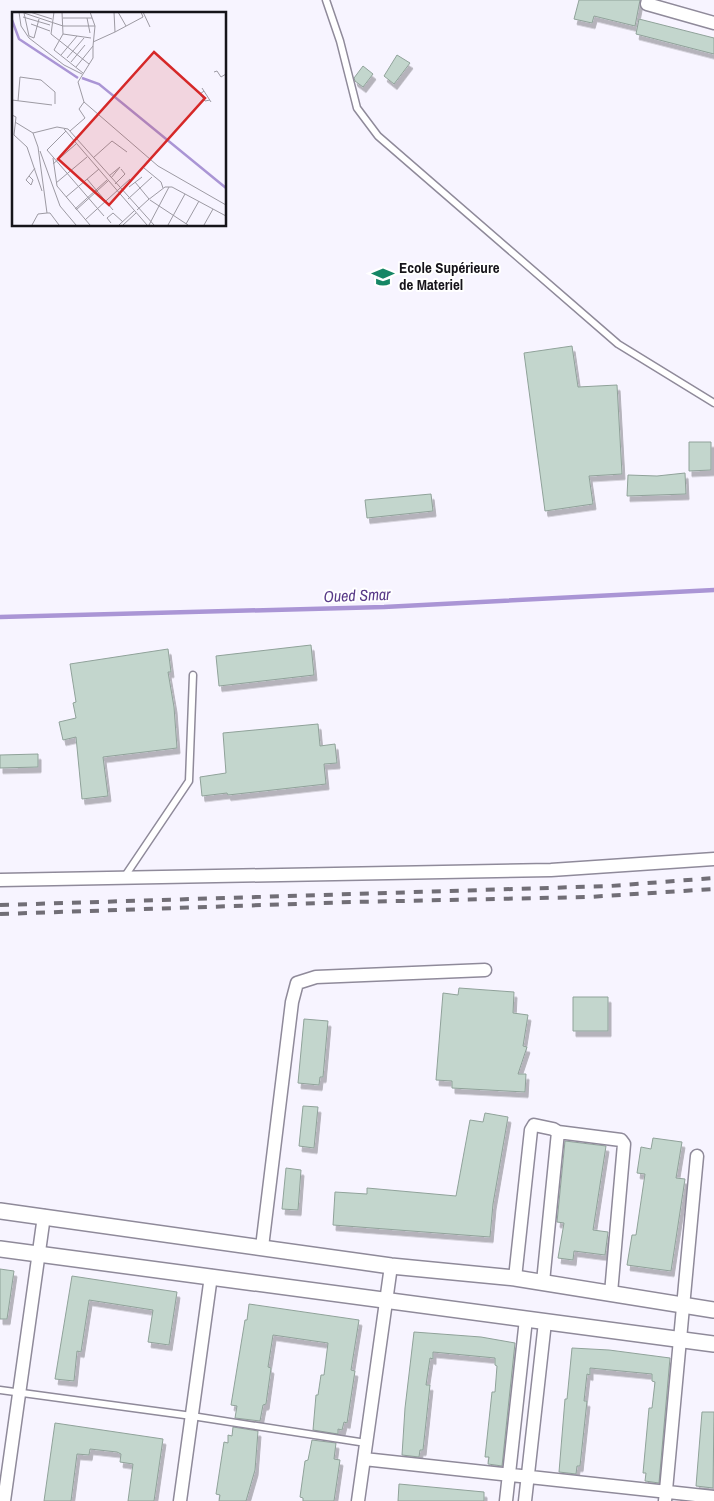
<svg xmlns="http://www.w3.org/2000/svg" width="714" height="1501" viewBox="0 0 714 1501" font-family="'Archivo Narrow',sans-serif">
<style>
.lines{fill:none;stroke-linecap:round;stroke-linejoin:round}
.stream{stroke:#aa95d5;stroke-width:4.5}
.building{fill:#c3d6cd;stroke:#90a29a;filter:url(#shadow)}
.service-casing{stroke:#8f8a9a;stroke-width:9}
.minor-casing{stroke:#8f8a9a;stroke-width:15}
.tertiary-casing{stroke:#8f8a9a;stroke-width:18}
.service{stroke:#fff;stroke-width:6}
.minor{stroke:#fff;stroke-width:12}
.tertiary{stroke:#fff;stroke-width:15}
.rail{stroke:#716e76;stroke-width:4;stroke-dasharray:9 9;stroke-linecap:butt}
.labels{text-anchor:middle;stroke-width:4;stroke-linejoin:round;paint-order:stroke}
.poi-label{font-size:15px;font-weight:bold;fill:#16141a;stroke:#fff;text-anchor:start}
.water-label{font-size:16px;font-style:italic;fill:#593b88;stroke:#fff}
.inset-river{fill:none;stroke:#aa95d5;stroke-width:2.5}
.inset-road{fill:none;stroke:#9d9aa3;stroke-width:1}
.view{fill:#d62828;fill-opacity:0.15;stroke:#d62828;stroke-width:2.5}
.inset-edge{fill:none;stroke:#16141a;stroke-width:2.5}
</style>
<defs>
<filter id="shadow"><feDropShadow dx="3" dy="5.5" stdDeviation="0" flood-color="#0004"/></filter>
</defs>
<rect width="100%" height="100%" fill="#f7f4ff"/>
<g class="lines">
<path class="stream" d="M0 617 384 607 714 590"/>
</g>
<path class="building" d="M579 0H640L635 26 594 16 592 23 574 19Z
M639 19 714 38V54L636 34Z
M397 55 410 63 394 84 384 76Z
M363 66 373 74 363 87 355 81 354 78Z
M572 346 578 387 617 385 622 474 589 476 593 504 545 511 524 353Z
M689 442H711V470L689 471Z
M685 473 686 494 627 496 628 475 657 476Z
M431 494 433 511 367 518 365 500Z
M311 645 314 675 219 686 216 656Z
M168 649 171 672H168L174 707 177 748 103 757 108 796 82 799 76 737 63 740 59 722 76 718 73 703 76 702 70 664Z
M318 724 320 746 335 744 337 763 324 764 326 784 228 795 227 793 202 796 200 777 226 773 223 733Z
M38 754V767L0 768V755Z
M459 988 514 992 513 1013 528 1015 523 1046 527 1047 518 1074H526L525 1092 452 1088V1081L436 1080 443 993 458 995Z
M573 997H608V1031H573Z
M304 1019 328 1021 323 1077H320L319 1085 298 1083Z
M303 1106 318 1107 314 1148 299 1146Z
M485 1113 508 1117 493 1204 490 1237 333 1225 335 1192 367 1194V1188L456 1196 470 1120 483 1122Z
M653 1138 682 1142 676 1178 685 1179 671 1271 627 1265 632 1235H636L645 1174 637 1173 641 1147 651 1149Z
M565 1141 606 1146 593 1230 608 1232 605 1255 574 1251 573 1260 558 1258 564 1223 557 1222Z
M286 1168 301 1170 298 1210 282 1209Z
M0 1269 14 1271 7 1319H0Z
M72 1276 177 1292 169 1345 148 1342 153 1310 89 1300 81 1352 77 1351 74 1381 55 1379Z
M249 1304 359 1320 351 1370 355 1371 347 1423 344 1422 342 1430 338 1429V1434L313 1430 316 1395H318L321 1375H324L328 1343 273 1335 268 1367 271 1368 266 1404 263 1405 260 1421 235 1418 237 1406 231 1405 245 1320H247Z
M414 1332 481 1337 515 1343 502 1466 488 1464 489 1457H485L492 1392H495L497 1366 495 1365V1358L433 1352V1359L430 1358 426 1385H430L423 1450H420L419 1457 402 1455 405 1408Z
M572 1348 609 1350 670 1358 659 1483 645 1481 646 1473H643L649 1408H652L655 1382 652 1381V1374L590 1368V1375L587 1374 584 1401H587L580 1466H577L576 1474 559 1472 565 1399H567Z
M702 1412H714L713 1488 696 1486Z
M55 1423 163 1439 154 1501H128L133 1464 120 1462 121 1454 117 1452 90 1449 89 1455 77 1454 71 1501H44Z
M233 1427 258 1431 255 1470 246 1501H219L220 1495 216 1494 224 1442 228 1443V1435L232 1436Z
M312 1440 336 1443 334 1459 340 1460 334 1501H303V1498L300 1497 305 1461 308 1460Z
M399 1484 484 1492V1501H398Z"/>
<g class="lines">
<g class="service-casing">
<path id="service" d="M326 0 340 41 357 108 378 136 618 344 714 403
M125 876 189 781 193 675
M0 1390 192 1416 366 1443"/>
</g>
<g class="minor-casing">
<path id="minor" d="M648 0 647 4 714 23
M0 880 551 870 714 859
M558 1132 621 1140 624 1144 611 1293
M262 1247 292 1002 297 983 316 977 485 970
M515 1278 531 1130 534 1125 553 1129 558 1132 543 1282
M364 1459 714 1497
M4 1501 44 1216
M180 1501 211 1276
M358 1501 391 1266
M506 1501 526 1319
M525 1501 545 1322
M665 1501 697 1156"/>
</g>
<g class="tertiary-casing">
<path id="tertiary" d="M0 1211 391 1266 515 1278 714 1310
M0 1249 714 1344"/>
</g>
<use href="#service" class="service"/>
<use href="#minor" class="minor"/>
<use href="#tertiary" class="tertiary"/>
<path class="rail" d="M0 905 610 886 714 878
M0 914 352 902 588 897 714 889"/>
</g>
<defs>
<g id="university-bare" transform="scale(1.725)"><path d="M0-5L7-2L0 1L-7-2ZM-4 1L0 2.5L4 1V4Q0 6-4 4Z" fill="#158665" stroke="#fff" stroke-width="2.5" paint-order="stroke"/></g>
</defs>
<g fill-rule="evenodd">
<use href="#university-bare" x="383" y="277"/>
</g>
<g class="labels">
<g class="poi-label">
<text x="399" y="273">Ecole Supérieure<tspan x="399" dy="17">de Materiel</tspan></text>
</g>
<g class="water-label">
<text transform="translate(357 595) rotate(-2)" y="6">Oued Smar</text>
</g>
</g>
<g transform="translate(12 12)">
<rect width="214" height="214" fill="#f7f4ff"/>
<path class="inset-river" d="M0 8 7 27 66 66M70 66 87 72 214 176"/>
<path class="inset-road" d="M7 0 9 14 17 26 52 53 70 62M18 0 40 7M42 0 39 22 77 52M50 0 51 22 42 38 71 61M102 0 103 20 131 5 129 0M106 0 114 14M131 0 138 15M12 1 51 14H83M12 1 17 24 22 26 27 7M11 5 38 13M51 6H80M75 6 78 21M19 12 38 19M51 22 79 26M81 30 103 20M81 34V46L66 70 72 90 146 154 214 193M49 43 65 24M55 46 72 26M59 50 73 33M64 55 81 34 83 14 78 0M202 60 205 59 209 65 214 62M190 76 199 90M192 79 188 82 193 89 198 88M0 88 40 93M6 89 8 65 29 68 43 80V92M0 103 4 105 2 123 15 135 30 179M3 110 21 121 45 115 56 117 142 213M52 117 135 213M54 119 35 138 92 204M58 119 73 106 67 97 72 90M21 121 26 135 35 201H38L47 213M28 139 48 194 64 213M41 146 45 174 78 213M81 146 100 129 115 140M41 152 64 132M132 156 149 170 151 176M17 164 21 168 19 173 14 168 23 156M97 164 108 155 99 166M75 167 101 198M123 170 137 187M44 171 75 145M103 172 113 162 109 157M117 175 130 165M54 185 87 157M116 187 140 165M136 188 153 175H160L214 204M138 188 176 213M63 197 95 168M64 198 96 169M125 198 137 187M73 208 118 167M99 211 95 206 101 201 111 210M174 212 187 189M20 213 26 202 35 201M107 213 122 199M111 213 124 201M137 213 157 175M156 213 173 182M192 213 201 197"/>
<path class="view" d="M142 40 193 86 97 193 46 147Z"/>
<rect width="214" height="214" class="inset-edge"/>
</g>
</svg>
